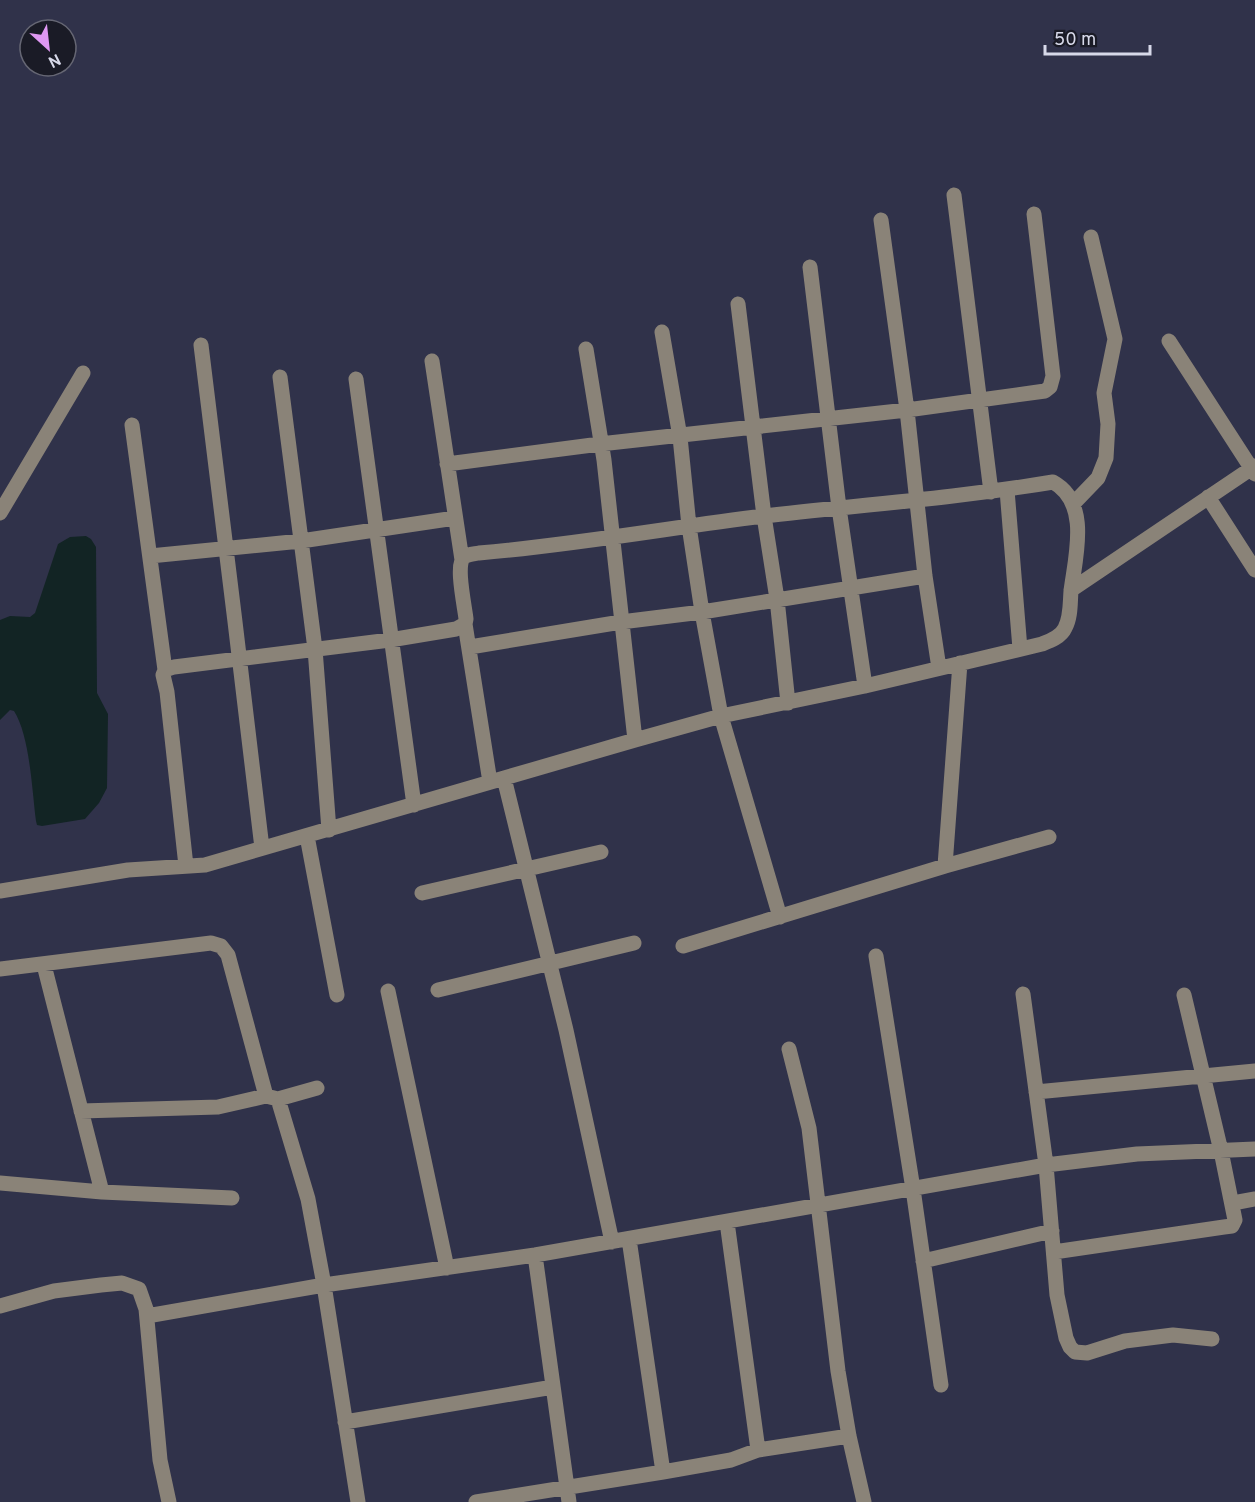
<svg xmlns="http://www.w3.org/2000/svg" width="1255" height="1502" viewBox="0 0 1255 1502" font-family="Overpass,sans-serif">
<style>
.water{fill:#122424}
.lines{fill:none;stroke-linecap:round;stroke-linejoin:round}
.minor{stroke:#8a8378;stroke-width:15}
</style>
<rect width="100%" height="100%" fill="#30324a"/>
<path class="water" d="M86 536 91 539 96 547 97 693 108 714 107 788 99 803 85 819 42 826 37 825 36 821C32 791 30 736 14 711L10 710 0 720V620L10 616 30 617 35 613 58 544 70 537Z"/>
<g class="lines">
<path class="minor" d="M954 195 991 492
M881 220 907 410 925 576 939 668
M810 267 839 508 865 686
M738 304 764 516 777 599 788 703
M662 332 680 437 689 526 702 612 721 716 780 917
M1169 341 1255 474
M201 345C221 513 243 680 262 848
M586 349 604 460 635 740
M432 361 462 560
M280 377 315 649 329 830
M356 379 414 805
M132 425 165 670
M447 464 600 444 907 410 1045 391 1050 387 1053 376 1034 214
M1007 490 1020 649
M1208 497 1255 570
M1073 504 1098 478 1106 458 1108 424 1104 393 1115 339 1091 237
M0 513 83 373
M150 556 301 541 455 518
M1071 590 1255 466
M465 624 490 782
M470 647 621 622 702 612 925 576
M504 778 566 1030 612 1242
M307 836 337 995
M945 866 1049 837
M0 891 128 870 205 865 635 740 721 716 865 686 1042 644C1050 641 1061 637 1065 628 1071 617 1070 603 1071 591 1075 558 1091 503 1053 482 957 498 860 505 763 516 668 528 574 545 479 553 474 554 468 554 464 557 455 563 465 608 466 619L465 624 456 629 390 640 174 667 165 670 163 675 167 692 186 866
M422 893 601 852
M683 946 945 866 960 663
M876 956 913 1189 941 1385
M44 965 102 1192
M0 969 211 943 221 946 228 955 266 1096
M438 990 634 943
M388 991 447 1268
M1023 994 1046 1165 1057 1295 1066 1338 1070 1347 1075 1352 1087 1353 1125 1341 1173 1335 1212 1339
M789 1049 809 1128 838 1371 849 1436 864 1502
M1036 1092 1255 1071
M278 1099 317 1088
M81 1111 218 1107 266 1096 278 1099 308 1199 324 1285 358 1502
M0 1183 102 1192 232 1198
M1233 1203 1255 1199
M727 1222 758 1450
M629 1239 663 1472
M1054 1252 1224 1227 1232 1226 1235 1220 1221 1151 1184 995
M535 1255 569 1502
M923 1261 1052 1231
M0 1306 54 1291 101 1285 122 1283 139 1289 146 1309 160 1460 169 1502
M147 1316 324 1285 535 1255 1046 1165 1137 1154 1255 1149
M345 1422 553 1387
M476 1502 663 1472 731 1460 758 1450 849 1436"/>
</g>
<g transform="translate(48 48) rotate(153)"><circle r="28" fill="#1a1b26" stroke="#666774" stroke-width="1.5"/>
<path d="M0-4.5L10 22L0 15L-10 22Z" fill="#df98f2"/>
<text y="-9" font-size="16" font-weight="bold" text-anchor="middle" fill="#d7d9e9">N</text>
</g>
<path d="M1045 45v9h105v-9" fill="none" stroke="#d7d9e9" stroke-width="3"/>
<text x="1054" y="45" font-size="18" fill="#d7d9e9" stroke="#1a1b26" stroke-width="4.5" paint-order="stroke">50 m</text>
</svg>
